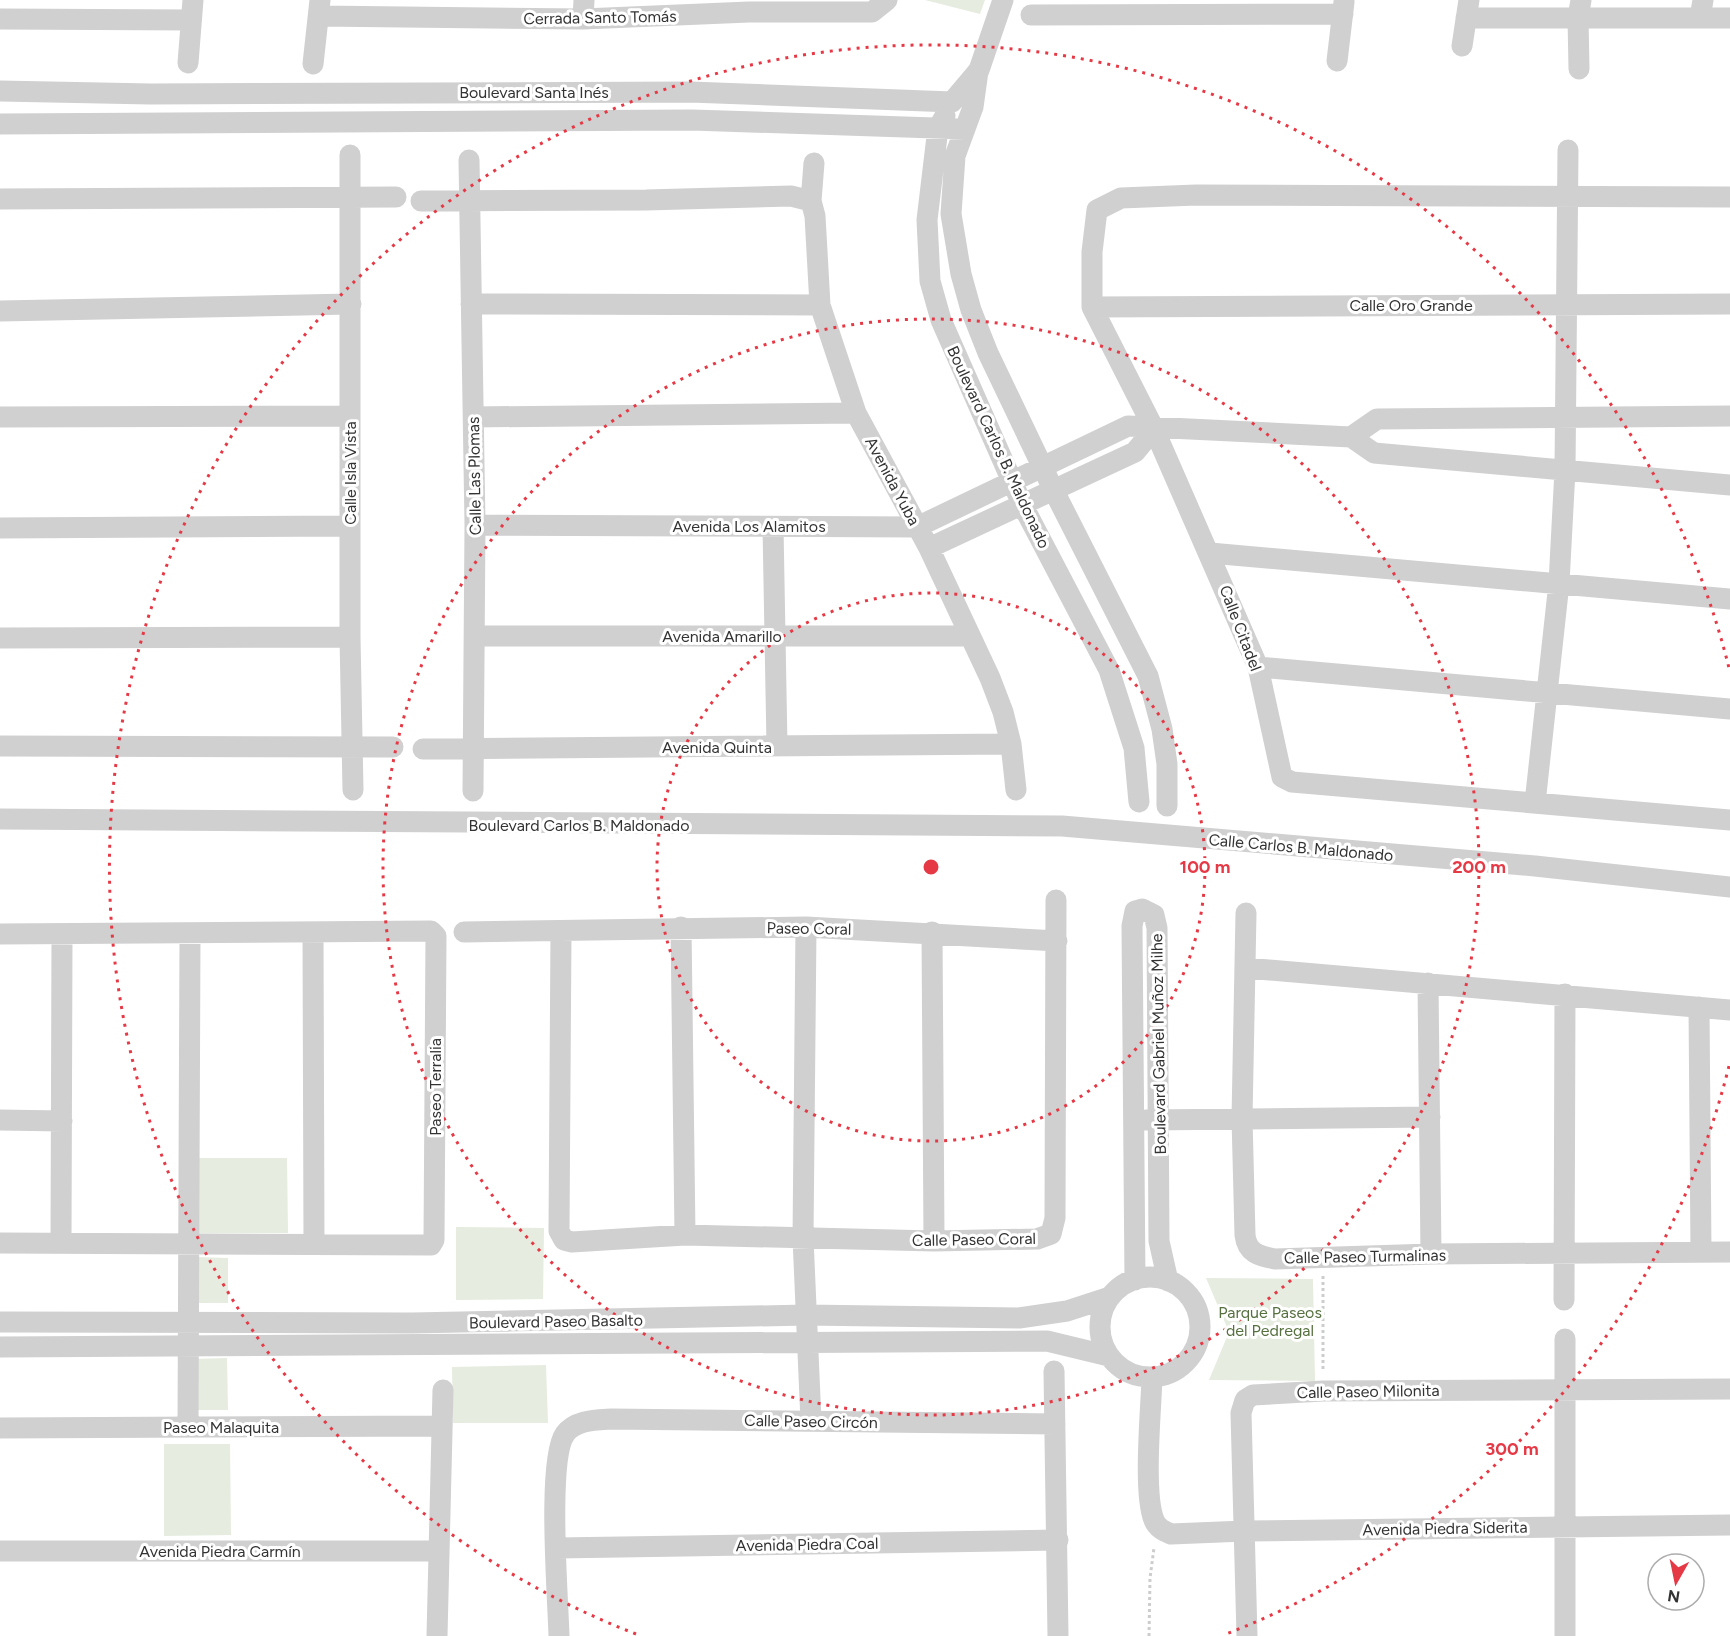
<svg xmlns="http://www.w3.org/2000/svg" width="1730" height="1636" viewBox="0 0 1730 1636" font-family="Figtree,sans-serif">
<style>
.green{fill:#e6ecdf}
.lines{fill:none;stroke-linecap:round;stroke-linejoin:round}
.path{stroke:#cdcdcd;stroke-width:3;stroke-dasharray:3 3;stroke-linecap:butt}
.street{stroke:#d0d0d0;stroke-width:21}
.ring{fill:none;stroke:#e63946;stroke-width:3;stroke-dasharray:3 6}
.labels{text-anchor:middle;stroke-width:6;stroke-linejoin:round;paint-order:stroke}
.street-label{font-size:16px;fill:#333;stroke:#fff}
.park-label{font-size:16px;fill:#56703f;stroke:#fff}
.centre{fill:#e63946;stroke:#fff;stroke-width:3}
.ring-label{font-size:18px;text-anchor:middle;font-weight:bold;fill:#e63946;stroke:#fff;stroke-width:6;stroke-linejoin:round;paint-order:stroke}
</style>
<rect width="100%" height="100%" fill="#fff"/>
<path class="green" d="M925 0H985L980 14Z
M195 1158H287L288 1233H196Z
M456 1227 544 1228 543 1299 456 1300Z
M195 1257 228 1258V1303H195Z
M1206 1278 1313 1279 1315 1381 1209 1380 1229 1332Z
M227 1358 228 1410H190V1359Z
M546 1365 548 1423H453L452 1367Z
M164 1444H230L231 1535 164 1536Z"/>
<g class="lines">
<path class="path" d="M1323 1276V1371
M1149 1636 1150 1578 1154 1548"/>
<path class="street" d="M1031 15 1343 14
M319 16 583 19 749 12H872L887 0
M1466 18H1730
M1700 18 1703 0
M0 19 191 20
M583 19 584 0
M1462 46 1469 0
M1337 61 1344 2
M188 63 193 0
M313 64 320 0
M1579 69 1578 18 1581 0
M978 71 973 107 955 156 951 214 961 274 971 310 988 353 1053 489 1148 676 1162 729 1167 764V806
M0 91 151 94 690 92 952 102 979 70 1003 0
M945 116 938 128 927 220 930 281 941 320 1022 504 1109 670 1134 748 1139 802
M0 124 692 120 965 129
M350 155V637L353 790
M469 160 475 525 473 791
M814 163 811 201 815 216 820 305 856 413 929 548 990 678 1003 712 1011 744 1016 790
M1730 197 1196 195 1121 198 1097 210 1092 252V307L1154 429 1258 667 1282 777 1292 782 1730 820
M0 199 396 197
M421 201 646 200 791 196 811 201
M471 304 820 305
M1092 307 1730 304
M0 311 351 304
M0 417 350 416
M474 417 856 413
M1351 437 1377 419 1730 416
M475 525 917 527 1128 426 1351 437 1374 453 1730 485
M773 527 777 746
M0 528 350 526
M929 548 1135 452 1154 429
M1210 553 1730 599
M475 636H969
M0 638 350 637
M1258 667 1730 709
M0 746 393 747
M423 749 1011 744
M1535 803 1559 583 1565 470 1568 150
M0 819 1062 826 1535 866 1730 887
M1246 913 1242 1118 1245 1235C1247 1253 1259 1256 1275 1259L1431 1254 1730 1252
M681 927 685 1235
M806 927 803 1238 811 1421
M561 931 559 1231 564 1240 572 1242 685 1235 934 1241 1037 1239 1051 1234 1055 1218 1056 900
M464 932 806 927 1057 941
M932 932 934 1241
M313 933 314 1243
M0 934 431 931 436 936 434 1240 431 1245 0 1243
M1246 968 1730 1010
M1428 983 1431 1254
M1699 1007 1701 1252
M0 1120 62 1121
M1146 1120 1430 1117
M61 1243 62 935
M1100 1327a50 50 0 1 1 100 0a50 50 0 1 1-100 0Z
M1135 1280 1132 926 1135 911 1142 909 1154 915 1157 928 1159 1241 1168 1281
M1564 1300 1565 994
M0 1322 412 1323 806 1315 1019 1318 1067 1311 1110 1297
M0 1347 1047 1341 1109 1356
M1054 1371 1058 1636
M1152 1378C1151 1410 1143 1493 1154 1520 1157 1528 1164 1531 1171 1534L1245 1531 1730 1525
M188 1427 190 934
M0 1428 442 1426
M557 1548 1058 1540
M0 1551H439
M437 1636 443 1390
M559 1636C558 1598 547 1459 565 1434 575 1420 595 1420 611 1419L1055 1424
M1247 1636 1241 1413 1245 1400 1253 1395 1323 1391 1730 1389
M1565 1636V1339"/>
</g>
<g class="ring">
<circle cx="931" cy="867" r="274"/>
<circle cx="931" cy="867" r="548"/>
<path d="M1729 1066A822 822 0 0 1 1226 1634M636 1634A822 822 0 1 1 1729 668"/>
</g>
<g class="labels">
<g class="street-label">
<text transform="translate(600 17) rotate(-1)" y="6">Cerrada Santo Tomás</text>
<text x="534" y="98">Boulevard Santa Inés</text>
<text x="1411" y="311">Calle Oro Grande</text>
<text transform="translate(999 447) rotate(65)" y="6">Boulevard Carlos B. Maldonado</text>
<text transform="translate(350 473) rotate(-90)" y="6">Calle Isla Vista</text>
<text transform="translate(474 476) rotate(-91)" y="6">Calle Las Plomas</text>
<text transform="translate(893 481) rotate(62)" y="6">Avenida Yuba</text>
<text x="749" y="532">Avenida Los Alamitos</text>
<text transform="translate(1241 628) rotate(69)" y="6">Calle Citadel</text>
<text x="722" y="642">Avenida Amarillo</text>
<text x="717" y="753">Avenida Quinta</text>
<text x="579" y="831">Boulevard Carlos B. Maldonado</text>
<text transform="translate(1301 847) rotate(5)" y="6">Calle Carlos B. Maldonado</text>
<text transform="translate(809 928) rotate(1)" y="6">Paseo Coral</text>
<text transform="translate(1158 1044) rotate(-91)" y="6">Boulevard Gabriel Muñoz Milhe</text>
<text transform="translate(435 1087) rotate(-90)" y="6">Paseo Terralia</text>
<text transform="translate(974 1239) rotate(-1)" y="6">Calle Paseo Coral</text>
<text transform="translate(1365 1256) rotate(-1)" y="6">Calle Paseo Turmalinas</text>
<text transform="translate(556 1321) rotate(-1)" y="6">Boulevard Paseo Basalto</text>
<text transform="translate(1368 1391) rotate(-1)" y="6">Calle Paseo Milonita</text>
<text transform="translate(811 1421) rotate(1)" y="6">Calle Paseo Circón</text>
<text x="221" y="1433">Paseo Malaquita</text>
<text transform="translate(1445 1528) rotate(-1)" y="6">Avenida Piedra Siderita</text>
<text transform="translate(807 1544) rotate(-1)" y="6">Avenida Piedra Coal</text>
<text x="220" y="1557">Avenida Piedra Carmín</text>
</g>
<g class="park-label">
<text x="1270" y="1318">Parque Paseos<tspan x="1270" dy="18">del Pedregal</tspan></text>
</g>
</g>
<circle cx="931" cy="867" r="9" class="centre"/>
<g class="ring-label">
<text x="1205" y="873">100 m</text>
<text x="1479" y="873">200 m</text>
<text x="1512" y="1455">300 m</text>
</g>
<g transform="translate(1676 1582) rotate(189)"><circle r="28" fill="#ffffff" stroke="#adadad" stroke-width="1.5"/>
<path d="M0-4.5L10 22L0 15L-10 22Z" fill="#e63946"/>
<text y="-9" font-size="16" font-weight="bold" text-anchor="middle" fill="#333333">N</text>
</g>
</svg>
